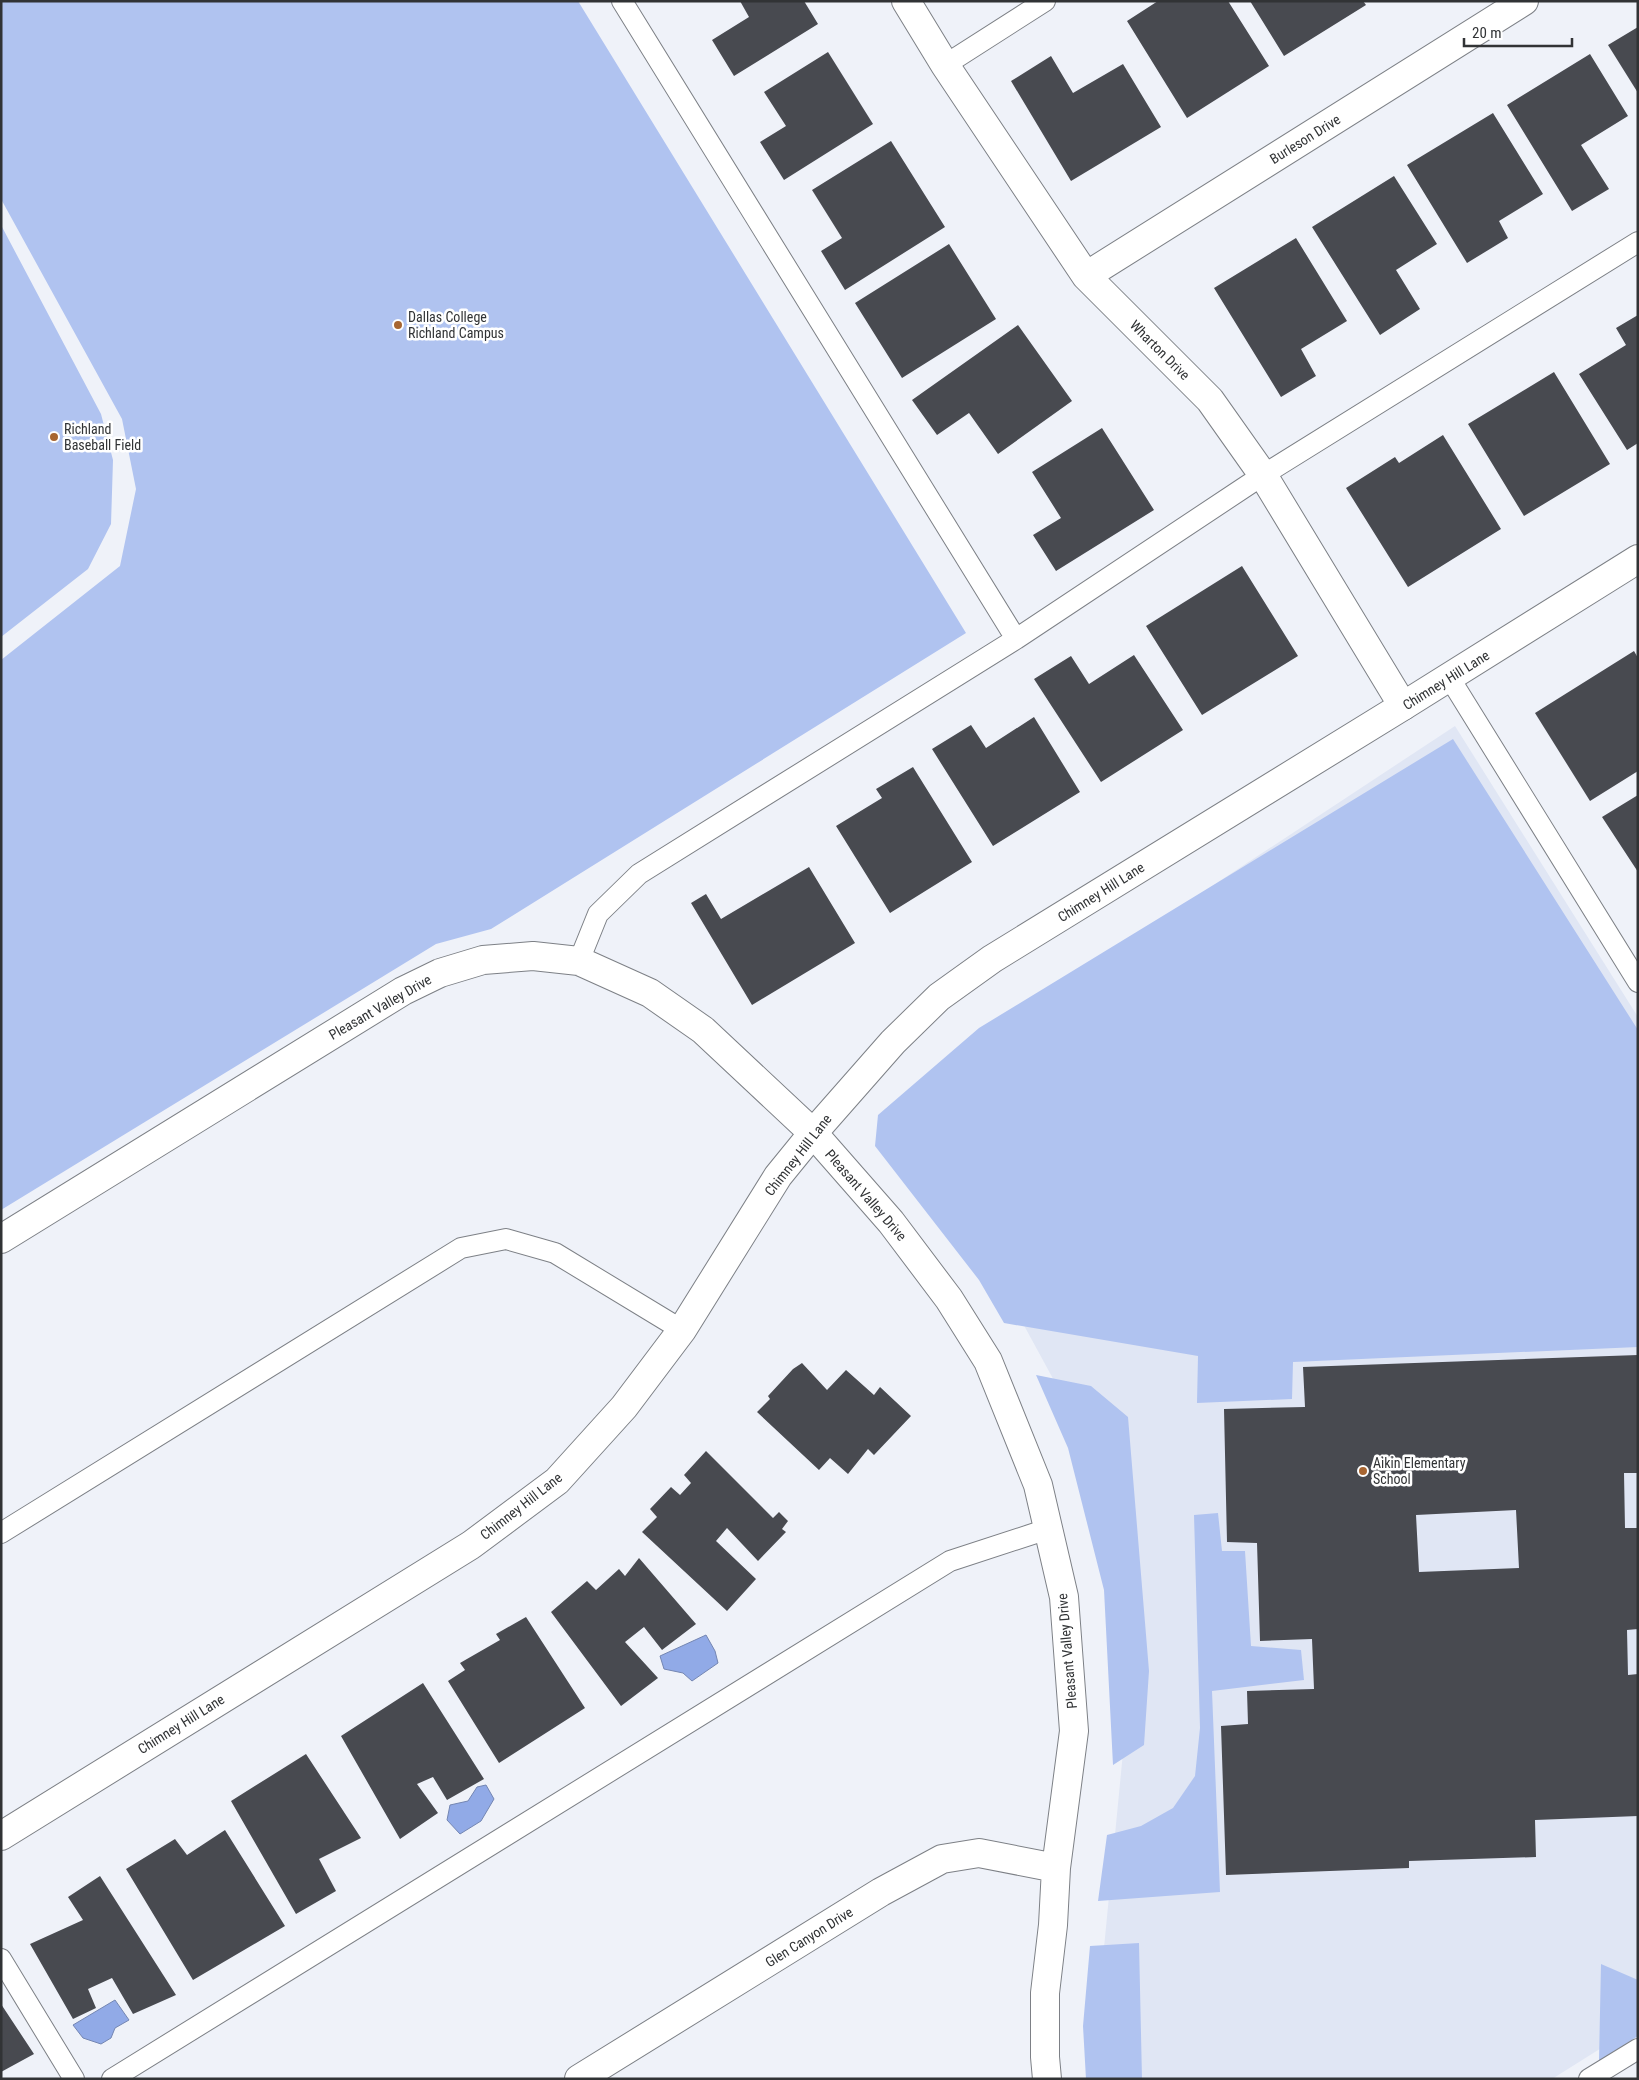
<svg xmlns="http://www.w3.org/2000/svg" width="1639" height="2080" viewBox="0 0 1639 2080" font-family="'Roboto Condensed',sans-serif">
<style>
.built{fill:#e0e6f4}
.green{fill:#b0c3f0}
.water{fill:#91aae7;stroke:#7486b2}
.building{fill:#484a50;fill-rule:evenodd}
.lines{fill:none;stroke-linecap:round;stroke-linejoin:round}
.service-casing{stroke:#7d8086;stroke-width:22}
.minor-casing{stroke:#7d8086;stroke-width:30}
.tertiary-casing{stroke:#7d8086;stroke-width:30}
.service{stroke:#fff;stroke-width:20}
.minor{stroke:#fff;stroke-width:28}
.tertiary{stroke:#fff;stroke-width:28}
.poi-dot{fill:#a76531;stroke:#fff;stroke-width:2}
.labels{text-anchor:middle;stroke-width:5;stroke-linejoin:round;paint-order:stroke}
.street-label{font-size:14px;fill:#313335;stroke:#fff}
.poi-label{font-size:14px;fill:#313335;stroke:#fff;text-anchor:start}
</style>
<rect width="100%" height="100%" fill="#eff2f9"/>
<path class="built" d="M1455 726 1638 1017V2025L1552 2079H1101L1103 1958 1125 1732 1114 1545 1063 1397 996 1274 974 1043Z"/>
<path class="green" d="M1 1H578L966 633 491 929 436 944 1 1210V660L120 566 136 489 122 419 1 199Z
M1 225 101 414 113 460 111 524 88 569 1 637Z
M1453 739 1638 1030V1347L1293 1362 1292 1399 1197 1403 1198 1356 1004 1323 979 1280 875 1146 878 1115 979 1028Z
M1036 1375 1091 1386 1128 1417 1149 1671 1144 1745 1113 1765 1104 1590 1068 1448Z
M1218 1513 1222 1551H1245L1251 1646 1301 1650 1304 1680 1212 1691 1220 1892 1098 1901 1107 1835 1141 1826 1173 1808 1195 1776 1200 1728 1194 1515Z
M1139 1943 1142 2079H1086L1083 2026 1090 1946Z
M1601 1964 1638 1980V2036L1599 2061Z"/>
<path class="water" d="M706 1635 715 1651 718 1663 692 1681 683 1673 664 1669 660 1656Z
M486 1785 494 1799 481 1821 460 1834 447 1820 450 1805 468 1801 477 1787Z
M115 2000 129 2020 115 2028 111 2038 101 2044 83 2038 73 2025Z"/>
<path class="building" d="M740 1H804L818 24 734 76 712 40 749 17Z
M1158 1H1228L1269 66 1187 118 1127 21Z
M1250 1H1363L1366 5 1284 56Z
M1638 27V93L1608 45Z
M828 52 873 124 784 180 760 142 786 126 764 92Z
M1590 54 1628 116 1581 145 1609 189 1572 211 1507 105Z
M1051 56 1073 93 1123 64 1161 127 1071 181 1011 81Z
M1493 113 1543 194 1499 221 1508 238 1467 263 1407 165Z
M891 141 945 227 845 290 821 251 842 238 812 190Z
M1394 176 1437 244 1396 270 1420 309 1380 335 1312 227Z
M1296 238 1347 321 1301 349 1316 376 1281 397 1214 288Z
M949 244 996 319 902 378 855 303Z
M1638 315V443L1627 450 1579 374 1626 345 1616 328Z
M1018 325 1072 401 998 454 969 413 937 435 912 400Z
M1554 372 1610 464 1524 516 1468 424Z
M1102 428 1154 510 1056 571 1033 535 1061 518 1032 472Z
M1443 435 1501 529 1408 587 1346 488 1395 457 1399 463Z
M1242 566 1298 656 1202 715 1146 626Z
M1634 651 1638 658V771L1590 801 1535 713Z
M1134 655 1183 730 1101 782 1034 679 1071 656 1089 684Z
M1034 717 1080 792 993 846 932 749 971 725 986 748Z
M913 767 972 862 890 913 836 826 882 798 876 789Z
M1638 795V872L1602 817Z
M809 867 855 943 752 1005 691 903 706 894 721 919Z
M1638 1355V1473H1624L1625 1528H1638V1629L1627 1630 1628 1675 1638 1674V1816L1535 1820 1536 1857 1409 1861V1868L1226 1875 1221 1726 1248 1724 1247 1691 1314 1689 1312 1639 1260 1641 1257 1543 1227 1542 1224 1409 1305 1407 1303 1367ZM1516 1510 1519 1568 1419 1572 1416 1515Z
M802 1363 827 1390 846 1370 874 1395 880 1387 911 1416 874 1455 868 1449 848 1474 830 1458 819 1470 757 1412 770 1399 768 1396 793 1369Z
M706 1451 773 1518 779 1512 788 1521 782 1529 786 1532 758 1561 727 1528 716 1541 756 1579 727 1611 642 1532 657 1517 650 1509 671 1487 680 1495 691 1483 684 1475Z
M639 1558 696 1624 662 1650 644 1627 625 1642 658 1678 621 1706 551 1612 587 1581 596 1590 619 1569 625 1576Z
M526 1617 585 1708 499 1763 448 1681 465 1670 460 1663 500 1640 496 1634Z
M423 1683 484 1779 447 1800 433 1777 417 1784 438 1813 400 1839 341 1736Z
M306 1754 361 1838 319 1859 336 1891 296 1914 231 1801Z
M225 1830 285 1926 193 1980 126 1869 175 1839 187 1855Z
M100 1876 176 1995 133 2014 112 1978 88 1989 96 2008 73 2019 30 1944 83 1920 68 1897Z
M1 2004 34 2054 1 2072Z"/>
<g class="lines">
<g class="service-casing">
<path id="service" d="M622 1 1016 639
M945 65 1045 1
M1449 677 1638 982
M579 961 598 914 639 874 1016 639 1263 475 1638 242
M1 1533 461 1248 506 1239 555 1253 682 1330
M1 1959 74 2079
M112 2079 950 1561 1048 1529
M1589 2079 1638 2049"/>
</g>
<g class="minor-casing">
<path id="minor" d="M906 1 945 65 1086 276 1210 400 1263 475 1403 706
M1086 276 1524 1
M1 1239 403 991 440 973 483 960 533 956 579 961 650 993 703 1030 813 1133 891 1222 949 1299 988 1361 1038 1485 1064 1597 1074 1731 1056 1868 1053 1925 1045 1993V2057L1047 2079
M579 2079 881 1892 942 1859 979 1853 1056 1868"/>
</g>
<g class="tertiary-casing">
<path id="tertiary" d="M1 1836 471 1545 557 1481 624 1407 682 1330 778 1176 813 1133 893 1042 939 997 992 959 1403 706 1638 559"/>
</g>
<use href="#service" class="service"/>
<use href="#minor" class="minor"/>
<use href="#tertiary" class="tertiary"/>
</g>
<g class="poi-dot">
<circle cx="398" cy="325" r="5"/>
<circle cx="54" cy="437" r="5"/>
<circle cx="1363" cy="1471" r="5"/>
</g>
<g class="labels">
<g class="street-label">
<text transform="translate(1305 139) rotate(-32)" y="5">Burleson Drive</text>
<text transform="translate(1160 350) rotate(45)" y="5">Wharton Drive</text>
<text transform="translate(1446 680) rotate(-32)" y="5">Chimney Hill Lane</text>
<text transform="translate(1101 892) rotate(-32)" y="5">Chimney Hill Lane</text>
<text transform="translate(380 1007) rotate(-30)" y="5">Pleasant Valley Drive</text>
<text transform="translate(798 1155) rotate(-52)" y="5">Chimney Hill Lane</text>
<text transform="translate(866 1195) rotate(49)" y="5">Pleasant Valley Drive</text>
<text transform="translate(521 1506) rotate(-38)" y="5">Chimney Hill Lane</text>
<text transform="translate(1067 1651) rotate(-95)" y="5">Pleasant Valley Drive</text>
<text transform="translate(181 1724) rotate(-32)" y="5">Chimney Hill Lane</text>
<text transform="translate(809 1937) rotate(-32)" y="5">Glen Canyon Drive</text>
</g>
<g class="poi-label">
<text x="408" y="322">Dallas College<tspan x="408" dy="16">Richland Campus</tspan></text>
<text x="64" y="434">Richland<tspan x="64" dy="16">Baseball Field</tspan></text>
<text x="1373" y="1468">Aikin Elementary<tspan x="1373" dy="16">School</tspan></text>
</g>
</g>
<rect width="1639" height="2080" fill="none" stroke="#313335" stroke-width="5"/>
<path d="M1464 38v8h108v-8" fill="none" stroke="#313335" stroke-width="2.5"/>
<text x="1472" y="38" font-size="15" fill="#313335" stroke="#ffffff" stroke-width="4" paint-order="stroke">20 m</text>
</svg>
